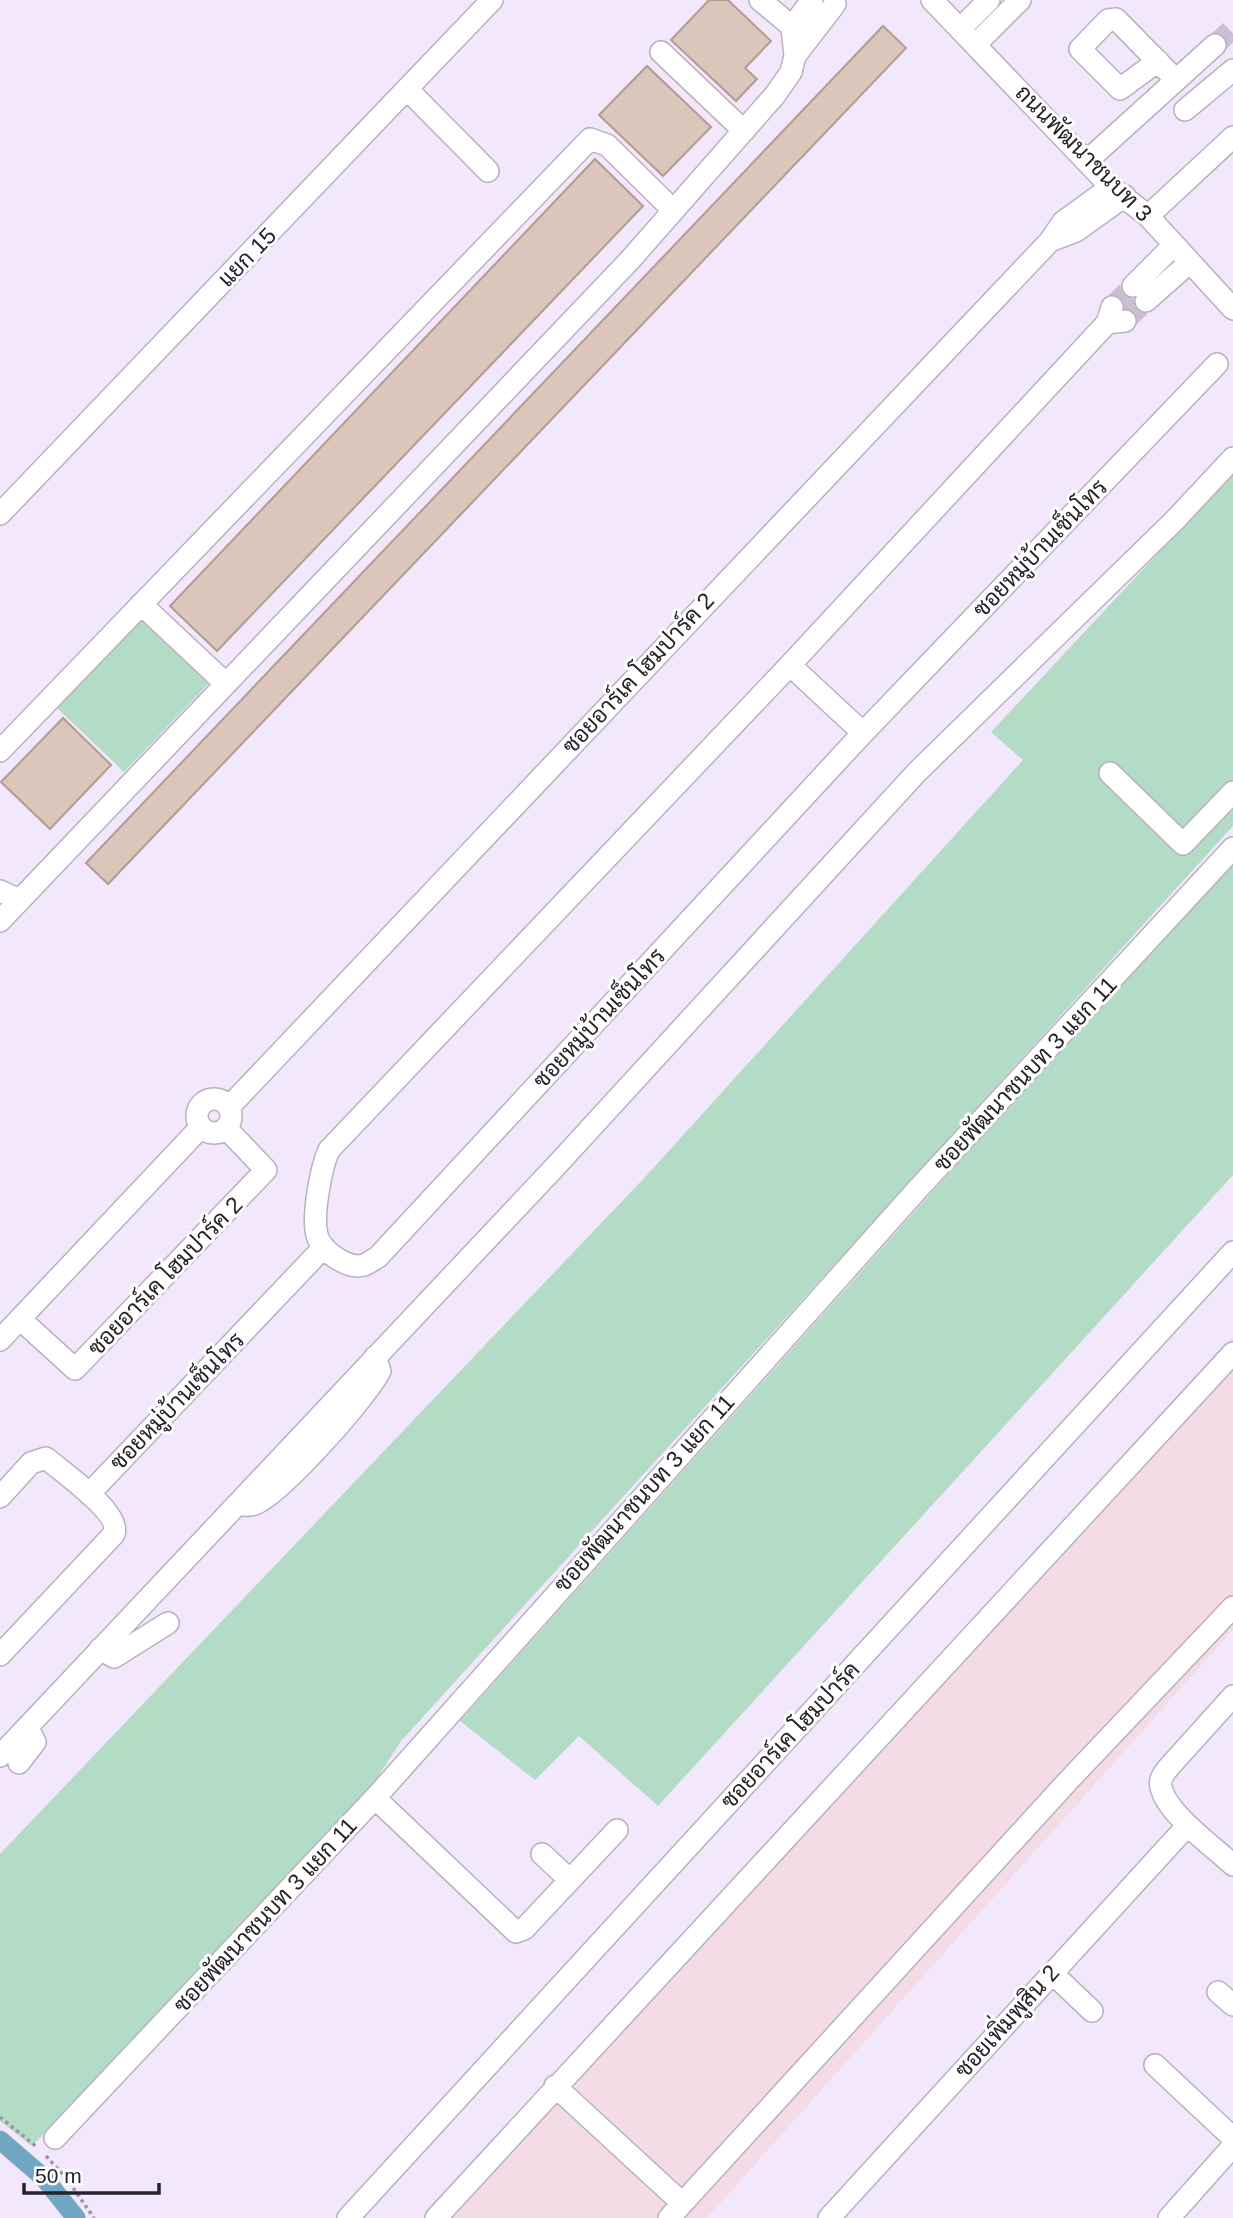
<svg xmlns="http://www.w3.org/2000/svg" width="1233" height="2218" viewBox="0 0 1233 2218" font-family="Arial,Sarabun,sans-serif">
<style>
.industrial{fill:#f4dce7}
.green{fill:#b3dcc6}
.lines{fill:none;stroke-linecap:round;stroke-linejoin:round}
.canal{stroke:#71a6c4;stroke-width:19}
.building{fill:#dbc6bc;stroke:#b09c93;stroke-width:2}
.minor-tunnel{stroke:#cac0d1;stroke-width:21;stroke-dasharray:21 10;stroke-linecap:butt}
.minor-casing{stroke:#b9b0c2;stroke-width:24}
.path{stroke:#9e96a4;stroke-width:3.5;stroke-dasharray:3.5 3.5;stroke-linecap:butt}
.minor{stroke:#fff;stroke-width:21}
.labels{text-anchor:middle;stroke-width:6;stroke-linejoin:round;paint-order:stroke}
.street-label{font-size:23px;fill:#262229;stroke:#fff}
</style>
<rect width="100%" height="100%" fill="#f3e8fb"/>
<path class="industrial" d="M1233 1337V1630L707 2218H424Z"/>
<path class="green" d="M1233 473V826L401 1741 358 1808 32 2146 0 2121V1854L647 1175 1023 760 991 732Z
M142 613 212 680 124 772 54 705Z
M1233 855V1175L658 1806 579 1736 535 1780 460 1721Z"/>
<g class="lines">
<path class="canal" d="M0 2140 44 2178 76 2218"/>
</g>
<path class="building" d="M709 0H728L771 41 745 68 757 79 736 101 671 40Z
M883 26 906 48 108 884 86 863Z
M647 66 711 127 663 176 599 115Z
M595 159 643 206 217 651 170 606Z
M63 718 111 765 50 829 1 782Z"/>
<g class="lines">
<path class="minor-tunnel" d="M1215 45 1233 28
M1112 307 1133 286
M1125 321 1146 301"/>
<g class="minor-casing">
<path id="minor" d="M760 0 802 35
M812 0 792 27 795 56 835 4
M932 0 1111 187 1148 216 1233 309
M960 29 989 0
M975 45 1020 0
M661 52 744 131
M1158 61 1120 89 1080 49 1108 20 1116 19 1176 80
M408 90 488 171
M1185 110 1233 70
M1087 161 1215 45
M1148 216 1233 137
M1050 241 1076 231 1125 196
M1133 286 1174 245
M1146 301 1190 262
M1112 307 1107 323 1125 321
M1107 323 790 665 329 1150C321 1167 312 1216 317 1235 321 1251 348 1270 364 1265 369 1263 374 1259 378 1257L863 733 1217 364
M0 514 492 0
M141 604 225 683
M790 665 863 733
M0 751 590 139 607 145 673 210
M1110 773 1183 844 1233 792
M0 891 19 900
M0 921 630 260 775 95 791 72 795 56
M197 1116a17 17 0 1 1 34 0a17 17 0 1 1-34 0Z
M229 1107 1050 241 1063 222 1111 187
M20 1319 75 1369 266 1170 226 1128
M0 1340 200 1128
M89 1494 324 1247
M0 1497 31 1463 46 1458C62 1472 122 1513 114 1534L0 1655
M239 1505C244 1505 251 1506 255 1504 282 1493 366 1398 380 1371L375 1357
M100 1649 114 1657 168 1623
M1233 1696 1169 1767C1164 1773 1159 1779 1161 1787 1166 1813 1214 1847 1233 1865
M0 1756 555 1167 917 772 1175 520 1233 458
M19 1763 35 1742 27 1727
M375 1798 516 1932 524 1929 617 1830
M542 1854 570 1880
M1052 1973 1092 2011
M1218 1992 1233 2005
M1155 2065 1233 2138
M555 2086 682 2203
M55 2138 375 1798 916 1191 1233 848
M348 2218 1233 1252
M436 2218 1233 1353
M669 2218 1068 1781 1233 1607
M829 2218 1187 1826
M1169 2218 1233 2146"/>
</g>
<path class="path" d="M0 2117 38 2148
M46 2156 67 2179 94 2218"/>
<use href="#minor" class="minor"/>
</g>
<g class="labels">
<g class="street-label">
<text transform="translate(1084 153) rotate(45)" y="8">ถนนพัฒนาชนบท 3</text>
<text transform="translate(247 257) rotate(-46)" y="8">แยก 15</text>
<text transform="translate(1040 548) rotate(-46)" y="8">ซอยหมู่บ้านเซ็นโทร</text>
<text transform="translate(638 673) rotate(-47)" y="8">ซอยอาร์เค โฮมปาร์ค 2</text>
<text transform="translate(599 1018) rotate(-47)" y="8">ซอยหมู่บ้านเซ็นโทร</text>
<text transform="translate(1025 1074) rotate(-47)" y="8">ซอยพัฒนาชนบท 3 แยก 11</text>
<text transform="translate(165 1276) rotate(-46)" y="8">ซอยอาร์เค โฮมปาร์ค 2</text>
<text transform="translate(177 1401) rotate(-46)" y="8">ซอยหมู่บ้านเซ็นโทร</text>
<text transform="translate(644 1493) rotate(-48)" y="8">ซอยพัฒนาชนบท 3 แยก 11</text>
<text transform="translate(790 1735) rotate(-47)" y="8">ซอยอาร์เค โฮมปาร์ค</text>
<text transform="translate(265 1915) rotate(-47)" y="8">ซอยพัฒนาชนบท 3 แยก 11</text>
<text transform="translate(1007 2021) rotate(-48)" y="8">ซอยเพิ่มพูสิน 2</text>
</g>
</g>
<path d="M24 2183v10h135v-10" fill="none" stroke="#262229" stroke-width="3.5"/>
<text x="35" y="2183" font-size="21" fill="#262229" stroke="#ffffff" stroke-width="5" paint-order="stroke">50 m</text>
</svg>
